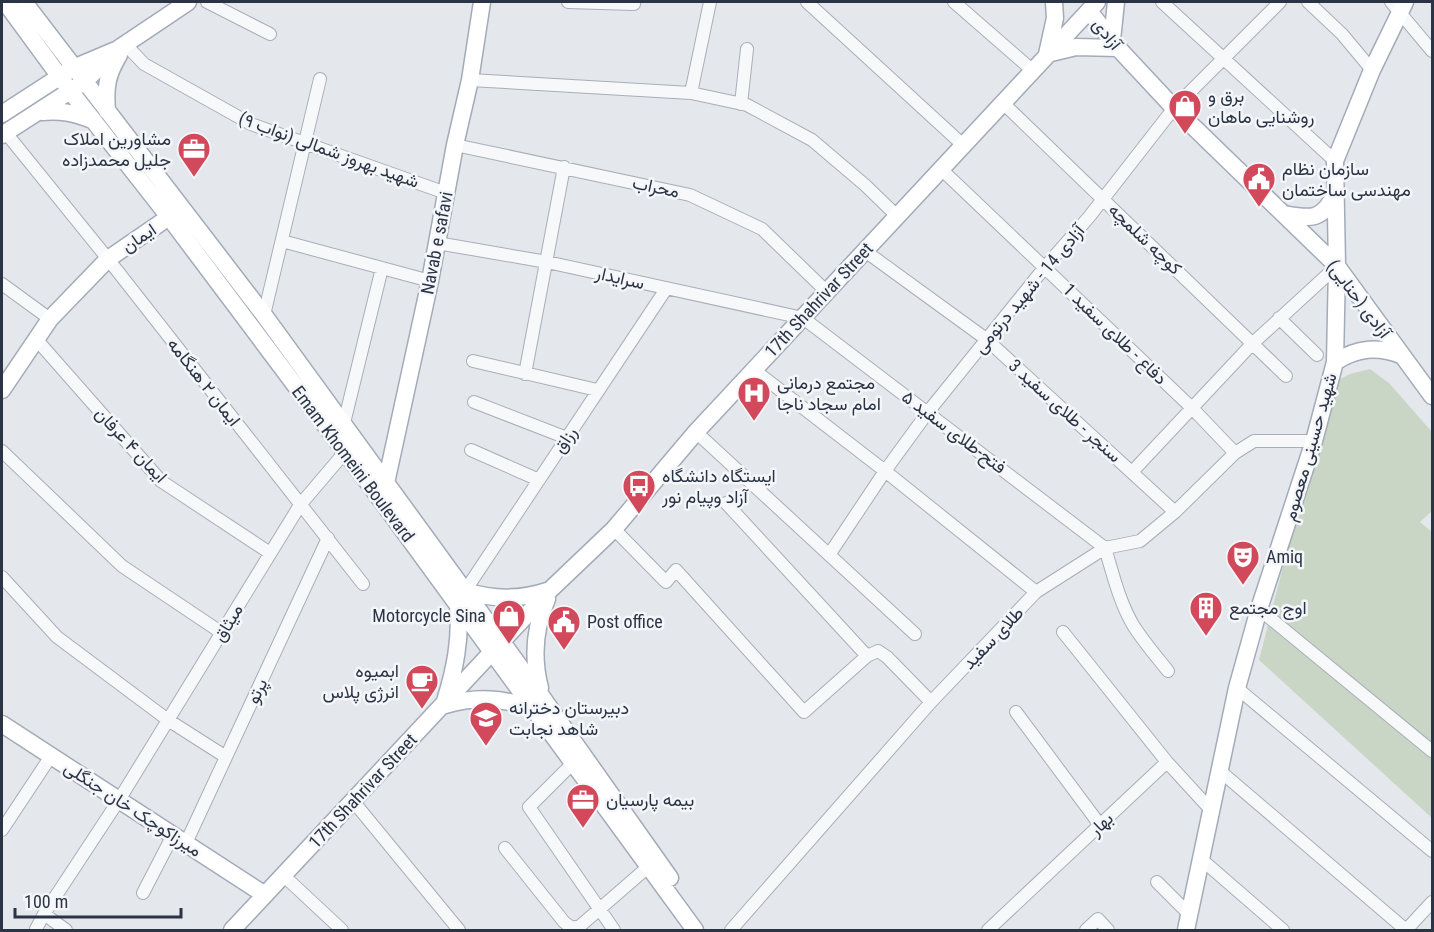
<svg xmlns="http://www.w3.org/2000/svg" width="1434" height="932" viewBox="0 0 1434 932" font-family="'Roboto Condensed',Vazirmatn,sans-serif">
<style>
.green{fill:#c9d6c5}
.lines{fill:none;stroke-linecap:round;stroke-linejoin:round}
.minor-casing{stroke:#a9aeb7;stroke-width:14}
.major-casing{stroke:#a3abb8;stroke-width:19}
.minor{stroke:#f7f8fa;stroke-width:12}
.major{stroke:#fff;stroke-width:16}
.labels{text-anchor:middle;stroke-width:5;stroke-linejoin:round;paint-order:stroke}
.street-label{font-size:18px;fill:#2b3445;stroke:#f4f6f9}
.poi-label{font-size:18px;fill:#2b3445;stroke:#f4f6f9;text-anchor:start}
</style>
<rect width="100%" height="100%" fill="#e4e7ec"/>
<path class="green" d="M1370 369 1389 383 1432 432V511L1420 522 1432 532V818L1259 660 1330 384 1350 374Z"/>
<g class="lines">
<g class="minor-casing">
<path id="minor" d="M207 2 270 34
M568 2 634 4
M807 2 963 145
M954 2 1032 70
M1162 2 1335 161
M1308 2 1342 34 1372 70
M1391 2 1432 51
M125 44 144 64 251 124 446 193
M470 80 691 93 747 105 812 140 865 185 897 216
M691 93 710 2
M1003 103 1286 376
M741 104 747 49
M6 133 108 259 363 584
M455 145 690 195 762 229 827 292
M941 169 1192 408 1235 453
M282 241 430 281
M437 243 547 262 803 318 1105 548C1113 574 1119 601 1133 625 1143 641 1156 656 1168 671
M865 251 986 339 1175 512
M2 284 50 319
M264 315 320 79
M1279 318 1317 355
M36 339 161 481 270 553
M473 361 597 390
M754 370 885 471 1036 592
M525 374 564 167
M474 402 567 438
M344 423 382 268
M696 432 915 634
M471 450 539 480
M2 451 122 566 222 633
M1132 472 1252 344 1337 266
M726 503 867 656
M614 529 666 582 676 570 804 712 867 656 878 651 887 657 931 702
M829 555 885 471 928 412 1045 267 1089 217 1174 108 1280 2
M2 577 57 637 168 720 226 757
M465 591 666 289
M1259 609 1432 751
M1063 632 1167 762
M1237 688 1432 851
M1016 712 1100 825
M574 762 529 807 614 930
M1220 771 1406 930
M353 801 459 930
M2 830 51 756
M186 843 328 538
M505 848 564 922 572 928 580 926 648 867
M1201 859 1283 930
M283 875 342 930
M1157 882 1189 914
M143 893 173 835
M44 914 119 800 300 505 345 452
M36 929 44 914 66 930
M731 930 931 702 1036 592 1105 548 1140 541 1175 512 1235 453 1254 441H1314
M988 930 1167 762 1211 810
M1086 930 1098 919 1108 930
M1406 930 1432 902"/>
</g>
<g class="major-casing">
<path id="major" d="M5 2 71 92 169 217 373 489 695 930
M24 2 264 315 542 697 670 878
M1054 2 1055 18 1047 54 1076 47 1118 48
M1089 11 1118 48 1174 108 1337 266 1432 396
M1112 40 1116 2
M107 111C105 87 107 75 119 55
M42 112C61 110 74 113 92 120
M2 114 73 68 118 49 188 2
M2 135 84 82 111 56
M1284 214C1311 219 1322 221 1335 194
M1335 362C1357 348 1377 346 1401 355
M2 390 50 319 108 259 169 217
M386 483 430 281 455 145 470 80 482 2
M465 591C495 600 520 600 550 590
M540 688C532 657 534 629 547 599
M445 701C455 669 461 639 458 606
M445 705C477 696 503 698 535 709
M2 724 265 895
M232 930 550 590 614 529 696 432 1097 2
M1186 930 1237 688 1259 609 1314 441 1335 362 1337 266 1335 161 1372 70 1405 2"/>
</g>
<use href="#minor" class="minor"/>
<use href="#major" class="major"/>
</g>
<defs>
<g id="shop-pin" transform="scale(1.725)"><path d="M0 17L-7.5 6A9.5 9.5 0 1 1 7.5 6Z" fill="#d1495b" stroke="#f4f6f9"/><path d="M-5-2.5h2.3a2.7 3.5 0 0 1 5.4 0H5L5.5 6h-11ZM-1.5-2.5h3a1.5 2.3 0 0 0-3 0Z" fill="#fff"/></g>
<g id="office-pin" transform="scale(1.725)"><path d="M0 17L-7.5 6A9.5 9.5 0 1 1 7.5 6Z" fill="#d1495b" stroke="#f4f6f9"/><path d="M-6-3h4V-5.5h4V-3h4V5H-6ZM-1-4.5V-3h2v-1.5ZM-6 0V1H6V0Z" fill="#fff"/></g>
<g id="civic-pin" transform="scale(1.725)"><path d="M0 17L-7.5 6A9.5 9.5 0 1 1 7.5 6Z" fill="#d1495b" stroke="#f4f6f9"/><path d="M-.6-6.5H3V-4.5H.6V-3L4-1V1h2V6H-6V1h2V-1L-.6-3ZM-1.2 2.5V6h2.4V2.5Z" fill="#fff"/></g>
<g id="hospital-pin" transform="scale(1.725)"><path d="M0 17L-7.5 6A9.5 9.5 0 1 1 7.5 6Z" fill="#d1495b" stroke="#f4f6f9"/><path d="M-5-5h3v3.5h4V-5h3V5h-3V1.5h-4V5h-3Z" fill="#fff"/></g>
<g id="bus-pin" transform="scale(1.725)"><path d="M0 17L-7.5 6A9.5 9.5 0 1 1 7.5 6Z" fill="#d1495b" stroke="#f4f6f9"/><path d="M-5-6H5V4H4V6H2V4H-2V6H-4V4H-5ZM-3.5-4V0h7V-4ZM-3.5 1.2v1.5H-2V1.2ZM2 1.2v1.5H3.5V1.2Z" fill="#fff"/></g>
<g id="theatre-pin" transform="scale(1.725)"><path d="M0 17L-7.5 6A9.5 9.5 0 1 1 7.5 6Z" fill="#d1495b" stroke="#f4f6f9"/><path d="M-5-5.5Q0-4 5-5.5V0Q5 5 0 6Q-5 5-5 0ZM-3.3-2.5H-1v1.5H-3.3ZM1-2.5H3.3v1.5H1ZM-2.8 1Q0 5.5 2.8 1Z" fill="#fff"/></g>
<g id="building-pin" transform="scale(1.725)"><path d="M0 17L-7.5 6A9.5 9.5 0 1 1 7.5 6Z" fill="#d1495b" stroke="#f4f6f9"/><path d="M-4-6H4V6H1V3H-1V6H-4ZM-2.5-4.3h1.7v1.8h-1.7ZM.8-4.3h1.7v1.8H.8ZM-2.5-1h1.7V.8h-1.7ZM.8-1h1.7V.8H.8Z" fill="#fff"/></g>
<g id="cafe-pin" transform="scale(1.725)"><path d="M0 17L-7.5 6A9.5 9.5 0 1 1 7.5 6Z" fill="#d1495b" stroke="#f4f6f9"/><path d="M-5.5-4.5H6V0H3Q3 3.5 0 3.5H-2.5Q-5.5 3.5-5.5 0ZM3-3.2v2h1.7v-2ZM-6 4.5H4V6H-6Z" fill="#fff"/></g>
<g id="school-pin" transform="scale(1.725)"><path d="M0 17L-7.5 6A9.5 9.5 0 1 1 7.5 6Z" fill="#d1495b" stroke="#f4f6f9"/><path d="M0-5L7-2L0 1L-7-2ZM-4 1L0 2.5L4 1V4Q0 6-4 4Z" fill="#fff"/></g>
</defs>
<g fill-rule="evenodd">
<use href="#shop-pin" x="1185" y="106"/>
<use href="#office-pin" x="194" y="149"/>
<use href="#civic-pin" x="1259" y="179"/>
<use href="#hospital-pin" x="754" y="393"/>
<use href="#bus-pin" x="639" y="486"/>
<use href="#theatre-pin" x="1243" y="557"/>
<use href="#building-pin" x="1206" y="608"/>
<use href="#shop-pin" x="509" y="616"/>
<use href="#civic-pin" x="564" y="622"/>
<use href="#cafe-pin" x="422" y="681"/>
<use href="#school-pin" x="486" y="718"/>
<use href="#office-pin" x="583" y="800"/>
</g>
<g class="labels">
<g class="street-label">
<text transform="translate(1107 34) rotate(51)" y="6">آزادی</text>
<text transform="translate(329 150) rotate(20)" y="6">شهید بهروز شمالی (نواب ۹)</text>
<text transform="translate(656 187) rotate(12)" y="6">محراب</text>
<text transform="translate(139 238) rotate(-34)" y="6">ایمان</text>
<text transform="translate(1145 239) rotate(44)" y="6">کوچه شلمچه</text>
<text transform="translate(437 243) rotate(-79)" y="6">Navab e safavi</text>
<text transform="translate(620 278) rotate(13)" y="6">سرایدار</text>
<text transform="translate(1029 289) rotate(-50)" y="6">آزادی 14 - شهید درتومی</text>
<text transform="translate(1359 299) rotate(53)" y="6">آزادی (حنایی)</text>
<text transform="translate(819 300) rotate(-47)" y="6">17th Shahrivar Street</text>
<text transform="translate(1115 334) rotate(44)" y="6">دفاع - طلای سفید 1</text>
<text transform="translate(204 382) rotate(52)" y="6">ایمان ۲ هنگامه</text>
<text transform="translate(1065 411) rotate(42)" y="6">سنجر - طلای سفید 3</text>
<text transform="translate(954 432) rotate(37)" y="6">فتح-طلای سفید ۵</text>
<text transform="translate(565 440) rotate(-57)" y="6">رزاق</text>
<text transform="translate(131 445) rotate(47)" y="6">ایمان ۴ عرفان</text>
<text transform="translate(1310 447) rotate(-74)" y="6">شهید حسینی معصوم</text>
<text transform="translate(353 464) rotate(53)" y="6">Emam Khomeini Boulevard</text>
<text transform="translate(228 623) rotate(-59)" y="6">میثاق</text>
<text transform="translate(993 638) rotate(-46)" y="6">طلای سفید</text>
<text transform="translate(257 691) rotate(-65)" y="6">پرتو</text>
<text transform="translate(363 791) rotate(-47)" y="6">17th Shahrivar Street</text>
<text transform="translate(133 809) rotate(33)" y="6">میرزاکوچک خان جنگلی</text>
<text transform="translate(1101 824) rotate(-43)" y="6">بهار</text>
</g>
<g class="poi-label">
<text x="1208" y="102">برق و<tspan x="1208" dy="21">روشنایی ماهان</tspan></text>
<text x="171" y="145" text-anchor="end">مشاورین املاک<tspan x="171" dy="21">جلیل محمدزاده</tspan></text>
<text x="1282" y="175">سازمان نظام<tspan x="1282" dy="21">مهندسی ساختمان</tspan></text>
<text x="777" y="389">مجتمع درمانی<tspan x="777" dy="21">امام سجاد ناجا</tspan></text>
<text x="662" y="482">ایستگاه دانشگاه<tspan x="662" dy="21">آزاد وپیام نور</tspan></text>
<text x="1266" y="563">Amiq</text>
<text x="1229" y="614">اوج مجتمع</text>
<text x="486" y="622" text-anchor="end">Motorcycle Sina</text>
<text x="587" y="628">Post office</text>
<text x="399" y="677" text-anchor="end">ابمیوه<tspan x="399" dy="21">انرژی پلاس</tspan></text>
<text x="509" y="714">دبیرستان دخترانه<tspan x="509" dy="21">شاهد نجابت</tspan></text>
<text x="606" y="806">بیمه پارسیان</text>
</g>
</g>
<rect width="1434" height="932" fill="none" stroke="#2b3445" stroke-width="6"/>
<path d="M15 908v9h166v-9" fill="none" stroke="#2b3445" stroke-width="3"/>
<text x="24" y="908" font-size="18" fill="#2b3445" stroke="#f4f6f9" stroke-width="4.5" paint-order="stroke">100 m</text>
</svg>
